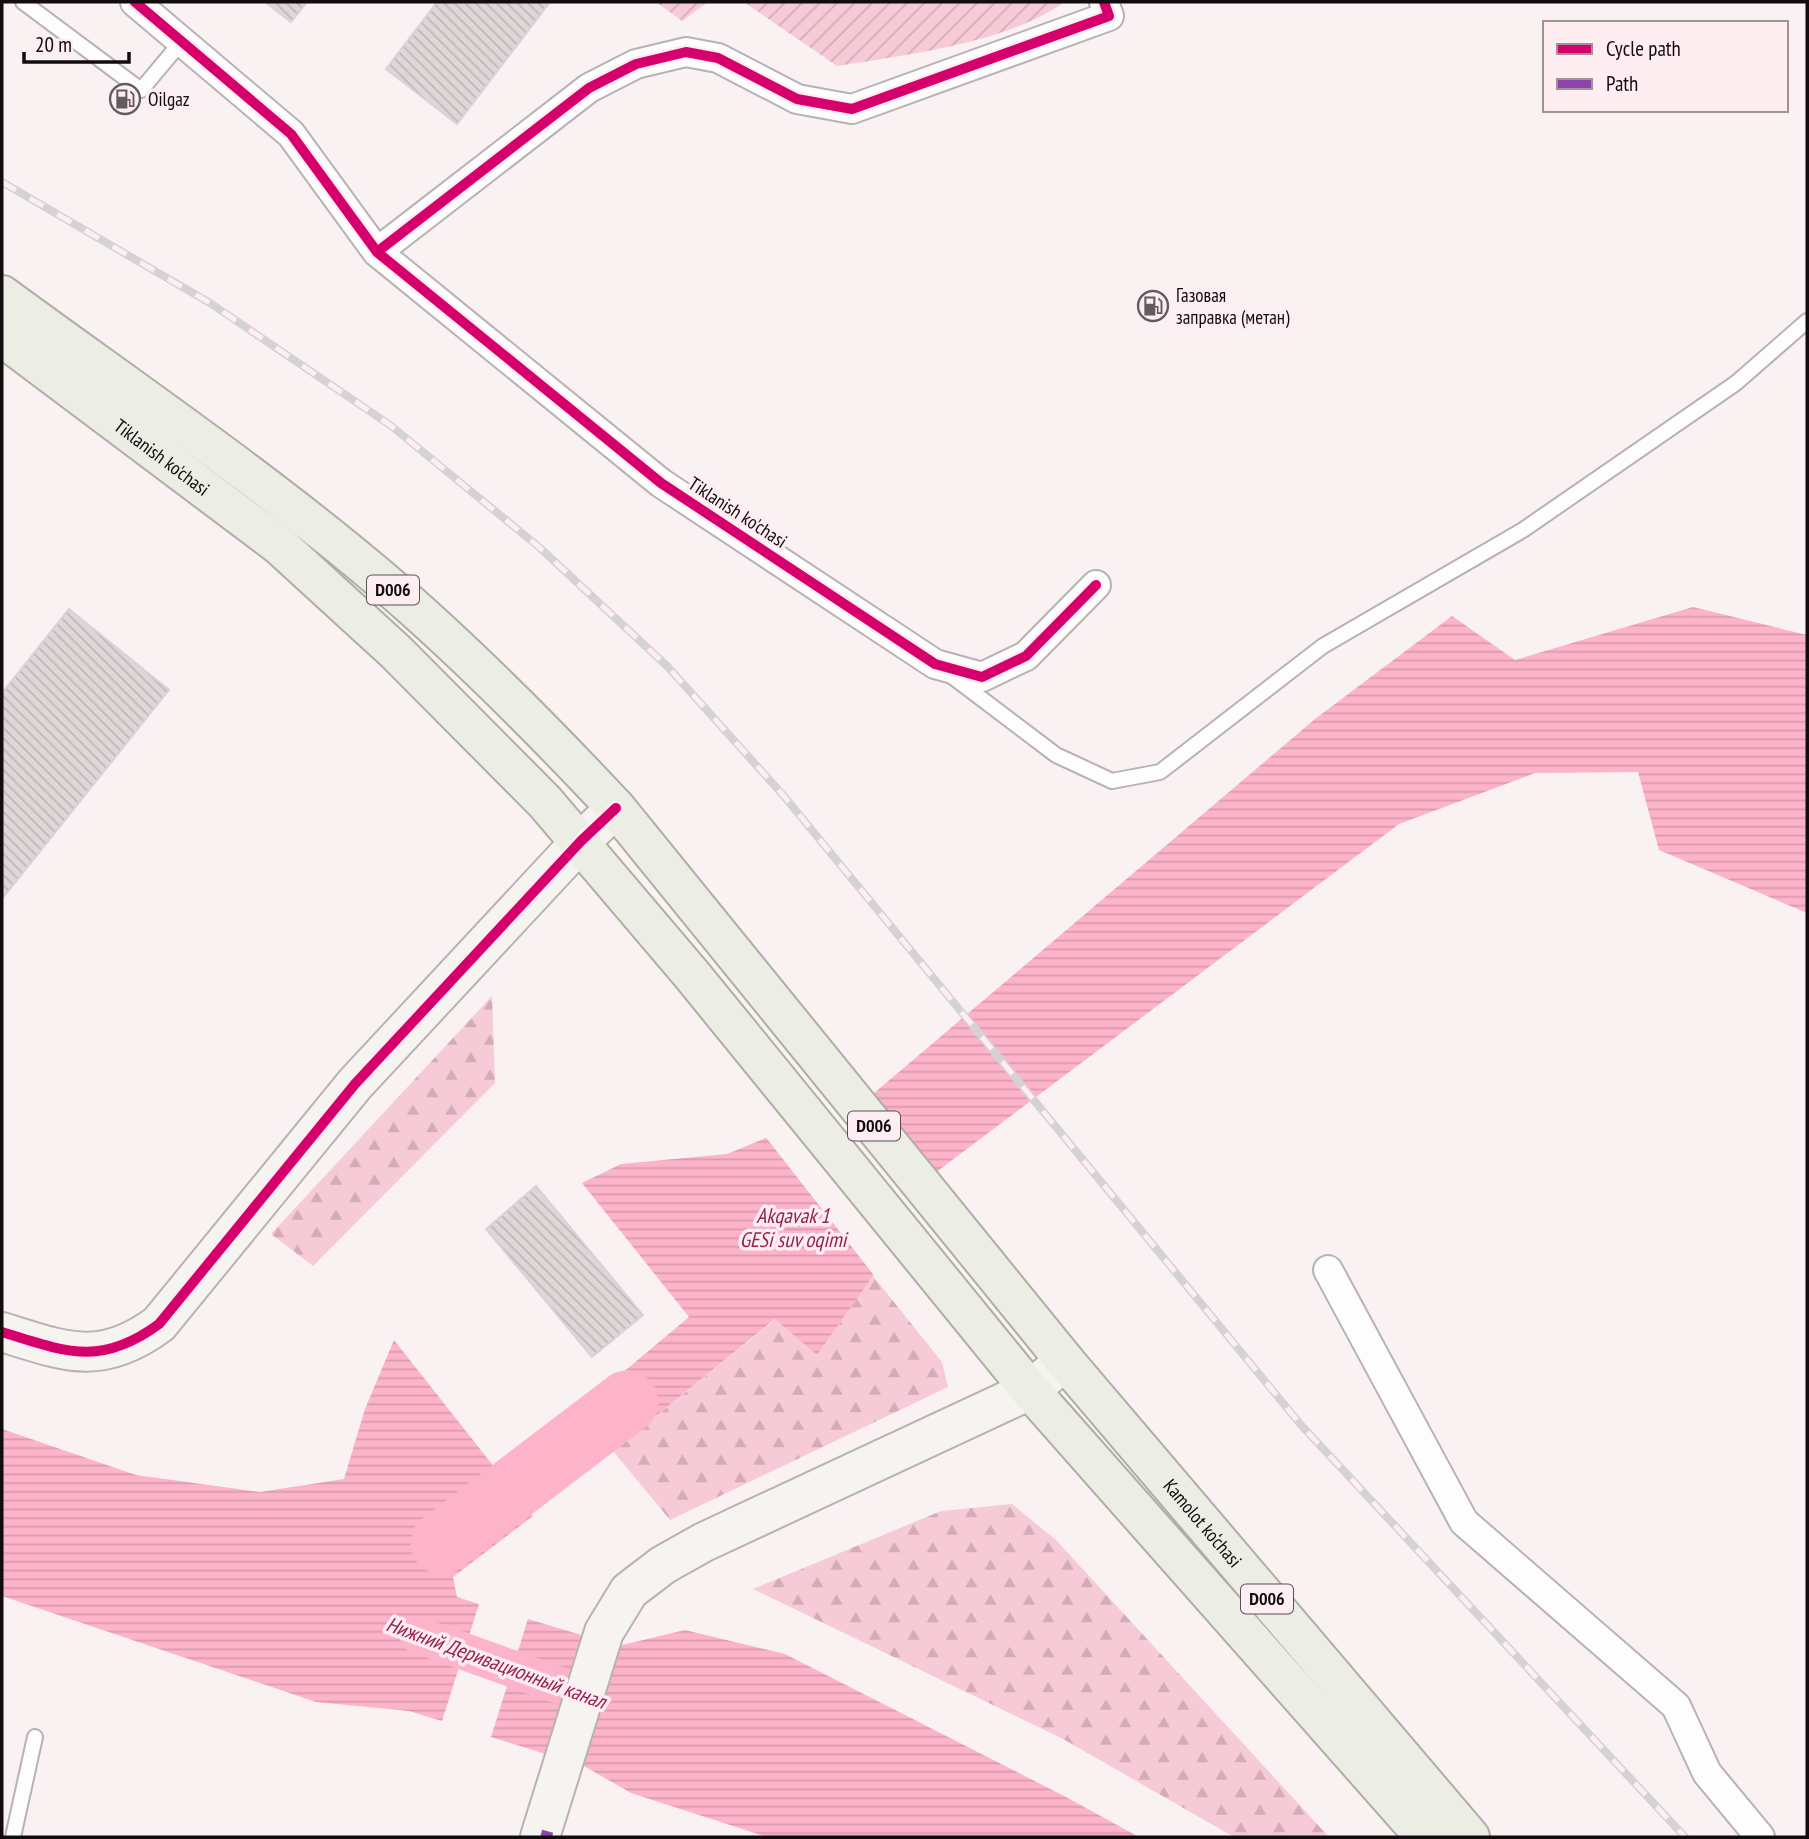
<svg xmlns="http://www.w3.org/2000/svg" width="1809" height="1839" viewBox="0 0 1809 1839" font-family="'PT Sans Narrow',sans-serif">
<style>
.forest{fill:url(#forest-firs)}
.garden{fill:url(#garden-furrows)}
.water{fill:url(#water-rules)}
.pier{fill:#faf1f3}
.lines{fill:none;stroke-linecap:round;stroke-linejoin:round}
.canal{stroke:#fdb4ca;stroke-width:37}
.river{stroke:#fdb4ca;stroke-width:63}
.building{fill:url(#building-back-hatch);stroke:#dad3d5;stroke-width:2}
.lane-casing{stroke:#b8b2b3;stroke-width:18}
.street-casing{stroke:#b8b2b3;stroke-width:32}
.secondary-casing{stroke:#b8b2b3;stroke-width:42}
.primary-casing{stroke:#aeaea2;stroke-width:42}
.lane{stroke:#fefdfd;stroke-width:14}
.street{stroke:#fefdfd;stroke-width:28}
.secondary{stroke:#f5f4f1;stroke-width:38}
.primary{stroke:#ecede5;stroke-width:38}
.rail-casing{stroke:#d5d2d3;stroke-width:8}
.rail{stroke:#feedf1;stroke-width:5;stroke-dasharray:16;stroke-linecap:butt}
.quiet{stroke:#8e44ad;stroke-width:9;stroke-dasharray:18 9;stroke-linecap:butt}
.cycleway-casing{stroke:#feedf1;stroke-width:15}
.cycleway{stroke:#d6006c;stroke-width:10}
.labels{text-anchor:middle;stroke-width:7;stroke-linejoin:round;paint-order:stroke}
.shield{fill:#feedf1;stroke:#595052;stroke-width:2}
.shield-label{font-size:18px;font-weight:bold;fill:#120c0e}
.poi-label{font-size:19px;fill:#120c0e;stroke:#feedf1;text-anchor:start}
.street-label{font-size:19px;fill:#120c0e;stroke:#feedf1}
.water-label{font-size:21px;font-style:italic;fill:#952252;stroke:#feedf1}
</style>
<defs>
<pattern id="forest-firs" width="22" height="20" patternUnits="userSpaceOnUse" patternTransform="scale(1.75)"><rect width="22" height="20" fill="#f7cad7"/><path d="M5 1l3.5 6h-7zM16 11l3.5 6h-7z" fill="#d3acb7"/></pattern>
<pattern id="garden-furrows" width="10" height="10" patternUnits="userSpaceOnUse" patternTransform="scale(1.75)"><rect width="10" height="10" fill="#f7cad7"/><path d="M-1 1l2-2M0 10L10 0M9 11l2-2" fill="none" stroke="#d3acb7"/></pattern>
<pattern id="water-rules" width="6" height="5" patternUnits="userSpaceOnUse" patternTransform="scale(1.75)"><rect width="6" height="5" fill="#fdb4ca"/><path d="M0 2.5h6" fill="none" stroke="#d89aac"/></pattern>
<pattern id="building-back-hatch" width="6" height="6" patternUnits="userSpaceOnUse" patternTransform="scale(1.75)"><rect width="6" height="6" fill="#e0d5d7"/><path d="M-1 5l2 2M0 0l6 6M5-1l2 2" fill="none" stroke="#bfb6b7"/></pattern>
</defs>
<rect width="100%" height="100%" fill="#faf1f3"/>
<path class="forest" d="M492 996 495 1083 313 1266 271 1234Z
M873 1276 942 1362 948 1387 670 1520 613 1451 776 1319 817 1355Z
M1012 1504 1056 1540 1329 1837H1234L1063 1739 753 1589 941 1511Z"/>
<path class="garden" d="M656 2H708L682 21Z
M744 2H1064C1009 43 904 55 837 66Z"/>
<path class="water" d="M1693 607 1807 635V913L1659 850 1638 772 1535 773 1399 824 935 1173 873 1276 817 1355 775 1319 613 1451 577 1476 546 1437 689 1317 582 1183 621 1164 727 1154 873 1094 1315 719 1452 616 1515 660Z
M394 1340 533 1516 453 1577 457 1597 479 1604 442 1721 409 1711 316 1702 2 1596V1429L136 1475 260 1492 344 1479 365 1409Z
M528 1619 618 1646 685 1630 785 1654 1066 1797 1139 1837H767L631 1793 584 1766 491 1737Z"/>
<path class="pier" d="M870 1091 938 1176 876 1278 764 1135Z"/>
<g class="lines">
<path class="canal" d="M418 1635 558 1685"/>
<path class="river" d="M442 1543 627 1402"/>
</g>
<path class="building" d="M265 2H307L291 22Z
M437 2H550L457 124 386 69Z
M69 609 169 690 2 899V693Z
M536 1186 643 1315 592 1357 486 1229Z"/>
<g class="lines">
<g class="lane-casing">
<path id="lane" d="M23 2 141 90 182 41
M953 677 1056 755 1112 781 1160 772 1323 646 1523 530 1736 383 1807 321
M13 1837 35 1737"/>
</g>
<g class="street-casing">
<path id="street" d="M135 2 291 134 377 252 661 483 935 664 982 677 1026 656 1096 585
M377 252 589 88 636 64 686 52 718 58 797 99 852 109 1109 16 1104 2
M1328 1270 1464 1522 1676 1706 1707 1773 1760 1837"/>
</g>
<g class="secondary-casing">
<path id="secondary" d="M2 1332C66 1352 101 1367 159 1324L355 1084 581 841 616 808
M540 1837 604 1632 629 1591 663 1565 704 1542 1030 1390 1065 1361"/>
</g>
<g class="primary-casing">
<g id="primary">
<path id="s1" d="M2 295C130 389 263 479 384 582 466 652 542 729 616 808L1065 1361 1470 1837"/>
<path id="s2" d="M2 337 279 545 396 652 545 802 692 975 1030 1390 1425 1837"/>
</g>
</g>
<use href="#lane" class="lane"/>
<use href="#street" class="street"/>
<use href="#secondary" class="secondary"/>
<use href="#primary" class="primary"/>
<g class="rail-casing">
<path id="rail" d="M2 182 210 303 390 425 539 547 668 667 783 795 1301 1425 1685 1837"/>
</g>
<use href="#rail" class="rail"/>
<path class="quiet" d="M541 1834 552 1837"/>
<g class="cycleway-casing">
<path id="cycleway" d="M135 2 291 134 377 252 661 483 935 664 982 677 1026 656 1096 585
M377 252 589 88 636 64 686 52 718 58 797 99 852 109 1109 16 1104 2
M2 1332C66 1352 101 1367 159 1324L355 1084 581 841 616 808"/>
</g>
<use href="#cycleway" class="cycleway"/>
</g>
<defs>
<g id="fuel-ring" transform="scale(1.575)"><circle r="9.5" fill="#feedf1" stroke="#635c5e" stroke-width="1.5"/><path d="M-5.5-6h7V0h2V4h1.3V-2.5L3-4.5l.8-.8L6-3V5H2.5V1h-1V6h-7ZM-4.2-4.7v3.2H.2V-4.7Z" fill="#635c5e"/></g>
</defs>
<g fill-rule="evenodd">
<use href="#fuel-ring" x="125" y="99"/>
<use href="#fuel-ring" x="1153" y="306"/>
</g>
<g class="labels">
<g class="shield">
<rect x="367" y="575.5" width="52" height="29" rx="5"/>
<rect x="848" y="1111.5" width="52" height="29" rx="5"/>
<rect x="1241" y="1584.5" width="52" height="29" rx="5"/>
</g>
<g class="shield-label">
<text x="393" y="596">D006</text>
<text x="874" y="1132">D006</text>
<text x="1267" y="1605">D006</text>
</g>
<g class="poi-label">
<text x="148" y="106">Oilgaz</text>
<text x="1176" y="302">Газовая<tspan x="1176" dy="22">заправка (метан)</tspan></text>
</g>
<g class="street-label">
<text dy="7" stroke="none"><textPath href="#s2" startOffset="200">Tiklanish ko'chasi</textPath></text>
<text transform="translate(738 512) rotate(33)" y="7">Tiklanish ko'chasi</text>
<text dy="7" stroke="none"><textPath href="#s1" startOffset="1727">Kamolot ko‘chasi</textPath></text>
</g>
<g class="water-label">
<text x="793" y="1223">Akqavak 1<tspan x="793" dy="24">GESi suv oqimi</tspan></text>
<text transform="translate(496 1663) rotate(20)" y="7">Нижний Деривационный канал</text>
</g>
</g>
<rect width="1809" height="1839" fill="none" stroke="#120c0e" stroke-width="7"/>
<rect x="1543" y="21" width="245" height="91" fill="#feedf1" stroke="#a09396" stroke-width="2"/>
<rect x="1557" y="44" width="35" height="10" fill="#d6006c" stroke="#a09396" stroke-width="2"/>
<text x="1606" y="56" font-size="21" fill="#120c0e">Cycle path</text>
<rect x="1557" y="79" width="35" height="10" fill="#8e44ad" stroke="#a09396" stroke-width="2"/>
<text x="1606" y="91" font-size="21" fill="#120c0e">Path</text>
<path d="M24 52v10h105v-10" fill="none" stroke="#120c0e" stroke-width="3.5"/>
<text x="35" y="52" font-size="21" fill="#120c0e" stroke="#feedf1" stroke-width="5" paint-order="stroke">20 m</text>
</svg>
